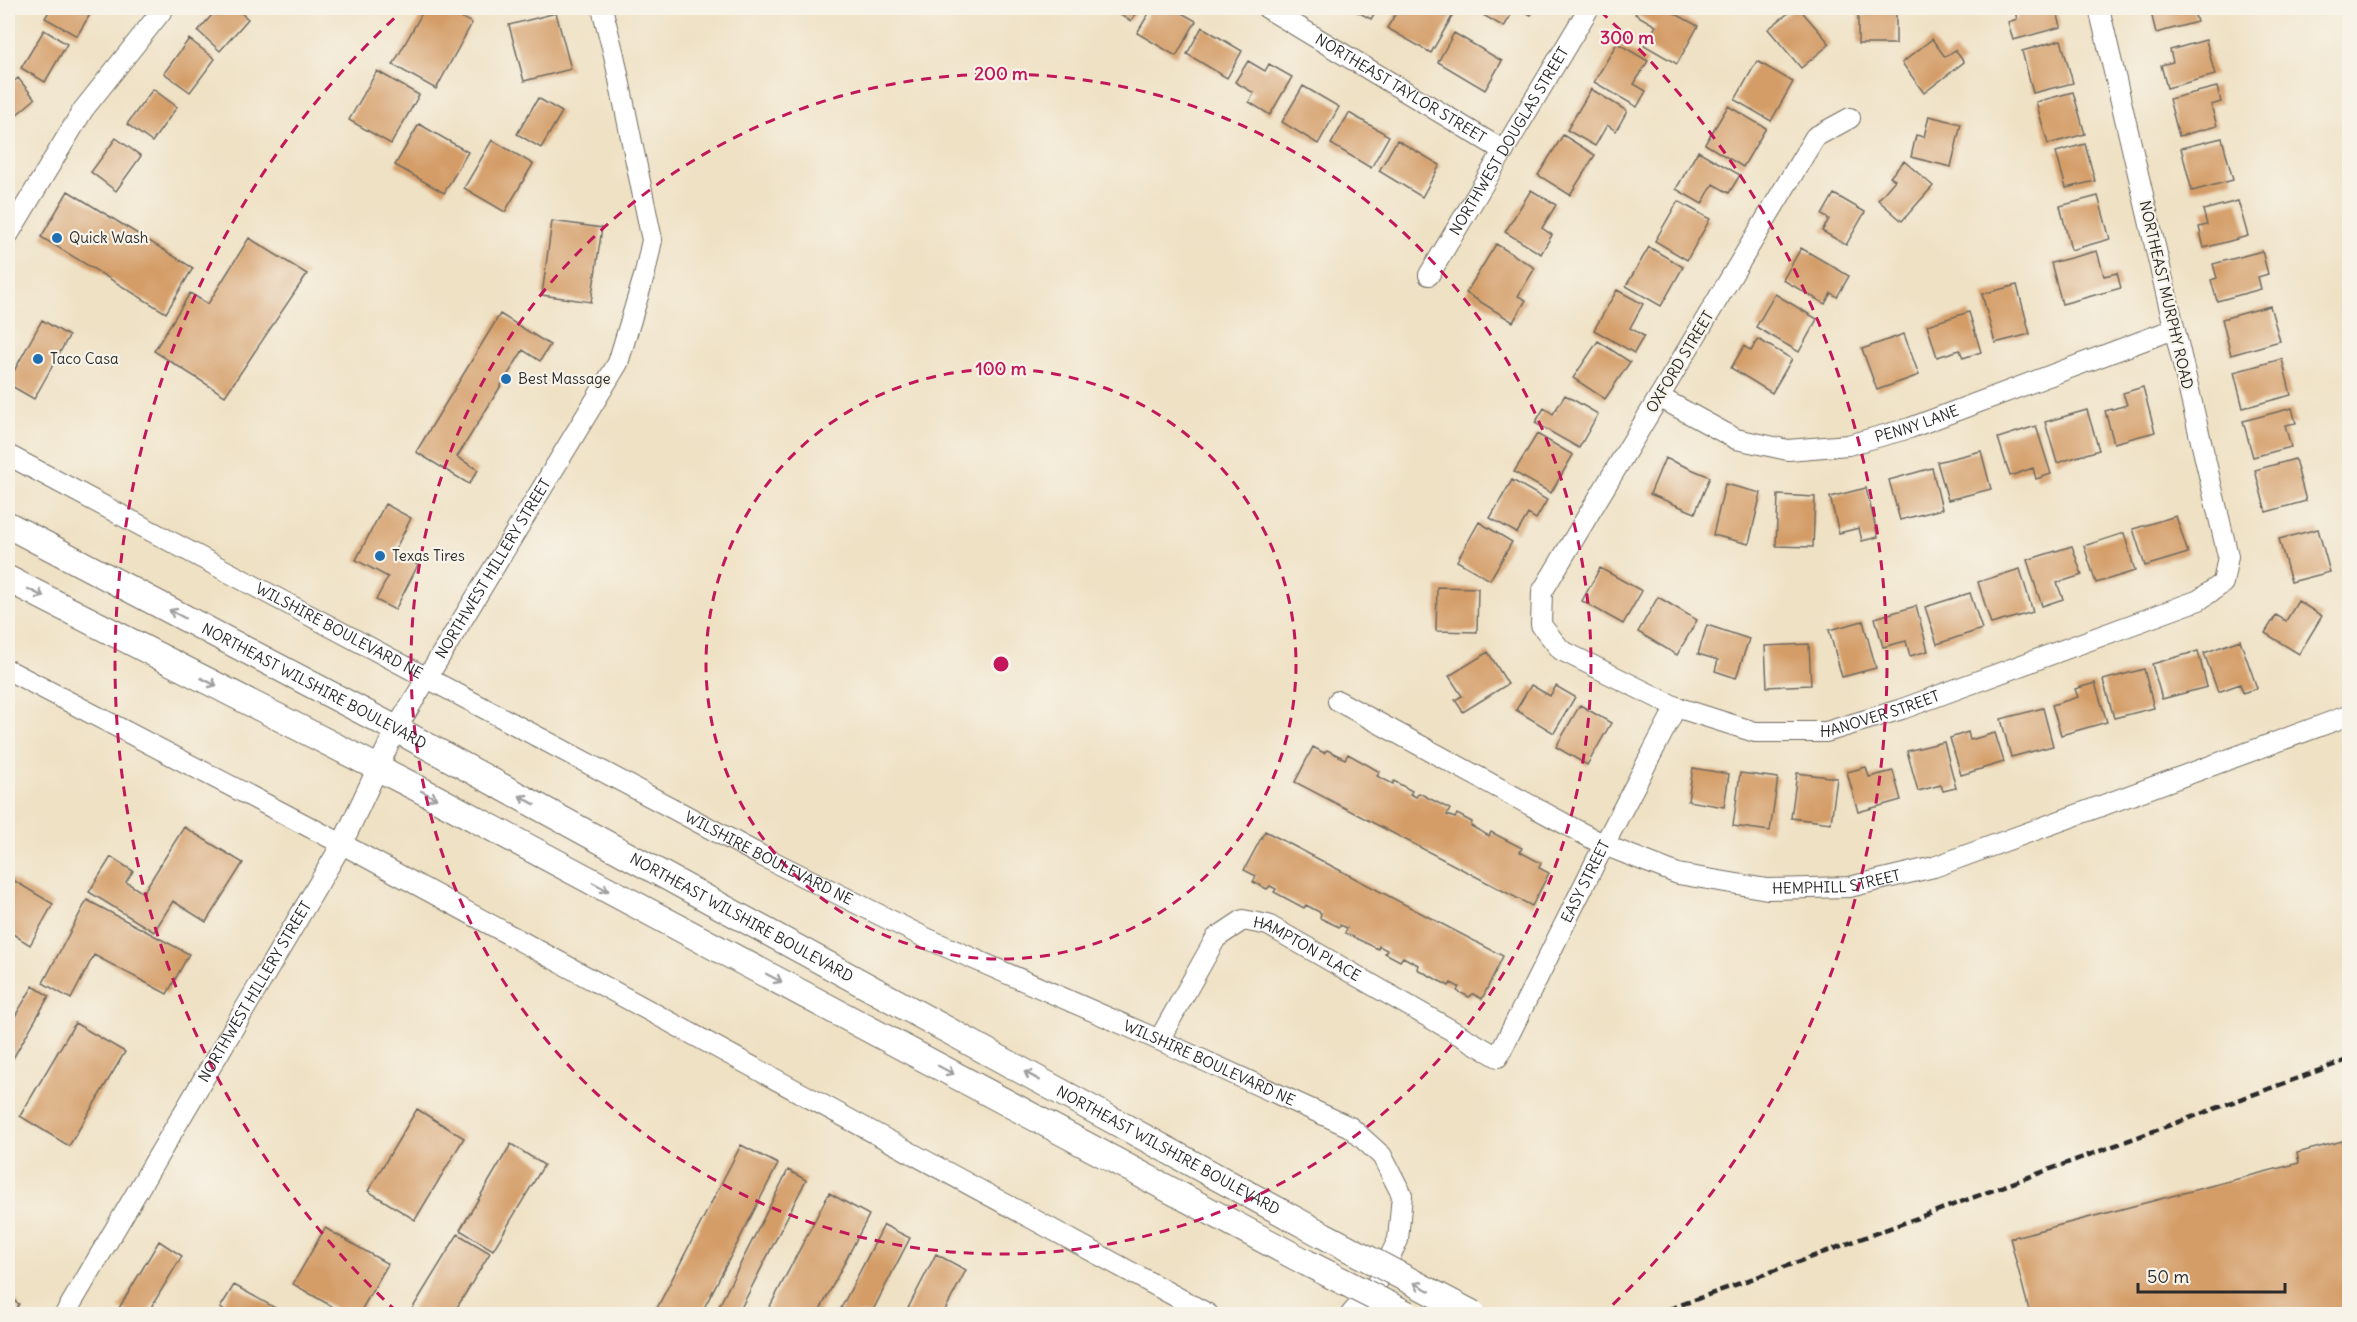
<svg xmlns="http://www.w3.org/2000/svg" width="2357" height="1322" viewBox="0 0 2357 1322" font-family="Delius,sans-serif">
<style>
.building{fill:#d49d68}
.lines{fill:none;stroke-linecap:round;stroke-linejoin:round}
.minor-casing{stroke:#706b61;stroke-width:22}
.major-casing{stroke:#706b61;stroke-width:28}
.minor{stroke:#fff;stroke-width:20}
.major{stroke:#fff;stroke-width:26}
.rail{stroke:#2b2b2b;stroke-width:4.5;stroke-dasharray:9 4.5;stroke-linecap:butt}
.major-bridge-casing{stroke:#706b61;stroke-width:28;stroke-linecap:butt}
.major-bridge{stroke:#fff;stroke-width:26}
.oneway{stroke:#a0a0a0}
.ring{fill:none;stroke:#c2185b;stroke-width:3;stroke-dasharray:10 8}
.poi-dot{fill:#1f6fb2;stroke:#f7f3e8;stroke-width:2}
.labels{text-anchor:middle;stroke-width:4.5;stroke-linejoin:round;paint-order:stroke}
.street-label{font-size:15px;fill:#2b2b2b;stroke:#f7f3e8}
.poi-label{font-size:15px;fill:#2b2b2b;stroke:#f7f3e8;text-anchor:start}
.centre{fill:#c2185b;stroke:#f7f3e8;stroke-width:3}
.ring-label{font-size:18px;text-anchor:middle;font-weight:bold;fill:#c2185b;stroke:#f7f3e8;stroke-width:4.5;stroke-linejoin:round;paint-order:stroke}
</style>
<rect width="100%" height="100%" fill="#f7f3e8"/>
<filter id="ink" filterUnits="userSpaceOnUse"><feTurbulence type="fractalNoise" baseFrequency=".0167" numOctaves="2"/><feDisplacementMap in="SourceGraphic" scale="12" xChannelSelector="R" yChannelSelector="G"/><feConvolveMatrix kernelMatrix="1 2 1 2 8 2 1 2 1" color-interpolation-filters="sRGB"/></filter>
<filter id="wash" filterUnits="userSpaceOnUse"><feTurbulence type="fractalNoise" baseFrequency=".008" numOctaves="4" result="noise"/><feDisplacementMap in="SourceGraphic" scale="24" xChannelSelector="R" yChannelSelector="G"/><feGaussianBlur stdDeviation="1.35" result="paint"/><feColorMatrix in="noise" values="0 0 0 0 0 0 0 0 0 0 0 0 0 0 0 0 0 1.4 0 .05"/><feComposite in="paint" operator="in"/></filter>
<g filter="url(#wash)">
<rect width="100%" height="100%" fill="#efe1c4"/>
<g id="blocks">
<path class="building" d="M51 8H94L77 36 45 18Z
M218 8H235L248 19 220 51 198 31Z
M425 8H444L472 23 436 89 393 65Z
M1107 8H1139L1131 21Z
M1152 8H1173L1196 21 1176 56 1137 33Z
M1350 8H1378L1371 19Z
M1399 8H1440L1453 15 1431 53 1387 28Z
M1480 8H1515L1504 27 1478 12Z
M1517 8H1535L1531 15Z
M1639 8H1665L1698 26 1677 64 1644 45 1656 26 1635 14Z
M1795 8H1799L1830 44 1801 68 1768 29Z
M1858 8H1896V44H1858Z
M2014 8H2056L2061 27 2013 40 2008 22 2017 19Z
M2150 8H2193L2197 22 2156 33Z
M556 13 571 69 524 81 509 25Z
M1202 27 1242 51 1227 78 1187 54Z
M44 30 67 44 45 82 21 68Z
M1454 33 1502 61 1485 90 1438 62Z
M189 39 215 59 190 92 164 73Z
M1932 39 1945 57 1955 50 1964 62 1924 93 1902 63Z
M2061 40 2073 83 2033 93 2022 51Z
M2206 40 2215 75 2167 88 2161 65 2173 62 2170 50Z
M1617 43 1648 61 1634 84 1646 91 1637 107 1594 82Z
M1248 61 1265 71 1269 64 1292 77 1270 115 1249 102 1254 93 1235 82Z
M1757 61 1793 82 1771 121 1735 100Z
M377 71 419 95 391 144 349 120Z
M18 78 35 99 8 122V86Z
M1303 86 1339 107 1318 144 1282 122Z
M2217 87 2221 102 2211 105 2217 126 2179 136 2169 99Z
M153 89 177 107 152 142 127 124Z
M1591 89 1627 111 1616 131 1607 125 1595 146 1567 130Z
M2073 92 2085 134 2048 144 2036 102Z
M538 98 562 112 541 148 517 134Z
M1728 106 1766 128 1743 167 1705 144Z
M1349 113 1389 136 1371 168 1331 144Z
M1929 116 1961 124 1951 167 1911 157 1916 135 1924 137Z
M419 124 468 152 444 193 395 165Z
M1563 135 1595 155 1570 195 1538 175Z
M116 138 141 156 116 191 91 172Z
M2222 138 2233 180 2192 191 2181 148Z
M492 140 533 164 505 212 464 188Z
M1397 140 1440 165 1422 197 1379 171Z
M2085 144 2095 181 2066 188 2056 152Z
M1698 151 1740 175 1729 193 1713 184 1702 204 1676 189Z
M1904 161 1933 186 1902 221 1878 200 1895 180 1890 177Z
M1531 190 1556 205 1542 228 1552 235 1541 254 1505 232Z
M68 191 193 268 166 313 41 237Z
M1834 194 1865 212 1846 245 1822 231 1829 219 1822 215Z
M2098 196 2110 239 2071 250 2060 206Z
M1678 201 1710 219 1687 260 1655 241Z
M2238 201 2248 236 2204 248 2199 227 2207 225 2203 210Z
M552 221 602 228 591 302 542 295Z
M249 238 307 274 225 396 154 351 190 293 208 304Z
M1496 244 1535 268 1518 296 1526 300 1513 322 1466 293Z
M1649 247 1683 267 1661 306 1626 286Z
M1801 248 1849 276 1837 297 1831 293 1825 304 1783 280Z
M2097 251 2104 276 2117 273 2121 288 2062 304 2051 263Z
M2262 251 2268 274 2258 277 2261 289 2217 301 2211 280 2217 278 2213 264Z
M2017 285 2030 334 1995 343 1982 294Z
M1617 290 1643 304 1630 328 1644 336 1634 353 1594 330Z
M1775 294 1817 319 1799 352 1756 327Z
M2270 306 2280 341 2231 355 2222 319Z
M1969 312 1981 352 1963 358 1960 350 1937 357 1927 325Z
M500 314 550 345 540 361 523 350 457 457 478 470 469 484 416 452Z
M42 320 69 336 34 399 8 384V382Z
M1904 334 1919 375 1877 390 1862 349Z
M1758 339 1792 359 1772 393 1731 368 1744 346 1751 351Z
M1598 341 1630 362 1605 399 1573 378Z
M2282 359 2291 395 2243 408 2234 372Z
M2143 387 2155 432 2114 443 2105 411 2127 405 2123 393Z
M1565 395 1598 414 1579 448 1535 423 1544 408 1553 414Z
M2292 408 2296 423 2285 425 2291 447 2253 457 2243 421Z
M2087 410 2099 450 2057 463 2045 422Z
M2036 426 2051 474 2036 479 2033 468 2010 476 1998 438Z
M1537 434 1573 455 1551 493 1514 472Z
M1981 451 1991 489 1948 500 1937 462Z
M1665 458 1710 477 1695 513 1650 494Z
M2295 459 2306 501 2266 512 2255 470Z
M1932 468 1942 509 1900 520 1889 480Z
M1512 480 1547 500 1536 519 1528 514 1517 533 1490 518Z
M1725 484 1761 493 1749 544 1713 535Z
M1866 488 1878 537 1862 541 1859 528 1839 533 1830 497Z
M1778 495 1815 497 1813 547 1776 546Z
M385 504 411 518 394 552 418 565 395 610 376 600 388 577 356 560Z
M2176 516 2188 553 2145 566 2133 529Z
M1479 522 1512 542 1490 580 1457 561Z
M2318 529 2330 572 2291 582 2279 539Z
M2124 533 2135 571 2096 583 2084 546Z
M2072 546 2082 575 2057 583 2063 599 2042 606 2027 560Z
M1600 568 1642 591 1623 624 1582 601Z
M2020 569 2033 612 1991 624 1978 582Z
M1437 587 1478 588 1477 632 1436 631Z
M1970 593 1982 629 1937 644 1925 607Z
M1658 597 1697 620 1677 655 1638 632Z
M2298 601 2322 616 2299 654 2265 633 2276 615 2286 621Z
M1916 606 1928 651 1910 656 1906 641 1883 647 1875 618Z
M1863 621 1876 668 1842 677 1829 630Z
M1707 625 1749 639 1736 678 1715 671 1718 660 1698 654Z
M2240 640 2257 688 2243 693 2240 684 2218 692 2204 653Z
M1809 644 1811 685 1767 687 1765 646Z
M2198 651 2207 687 2162 699 2152 664Z
M1488 652 1508 684 1463 712 1455 700 1462 696 1449 676Z
M2144 669 2154 708 2114 718 2103 680Z
M2095 683 2107 722 2061 735 2052 705 2078 697 2075 689Z
M1531 685 1550 696 1556 686 1575 697 1554 733 1516 710Z
M1580 705 1611 723 1587 765 1556 747Z
M2043 708 2053 746 2011 757 2001 719Z
M1968 732 1970 740 1995 733 2004 762 1961 775 1950 738Z
M1944 742 1956 788 1943 791 1941 785 1918 791 1907 751Z
M1313 747 1324 753 1327 750 1345 759 1348 754 1380 772 1377 776 1393 784 1394 781 1412 791 1410 794 1416 797 1419 793 1450 809 1447 815 1455 818 1457 814 1472 822 1471 826 1489 836 1491 832 1522 848 1520 852 1541 863 1539 868 1549 873 1532 906 1295 782Z
M1866 767 1869 777 1893 771 1901 800 1858 812 1847 772Z
M1693 768 1729 774 1724 807 1688 801Z
M1740 773 1778 778 1770 831 1733 826Z
M1797 773 1837 778 1831 823 1791 818Z
M184 827 243 863 206 922 173 901 154 932 89 892 111 857 133 871 126 882 143 893Z
M1265 831 1503 956 1482 999 1473 994 1469 997 1457 991 1459 987 1451 983 1449 986 1417 969 1418 965 1403 957 1400 961 1385 953 1387 950 1379 946 1378 949 1345 933 1347 928 1340 925 1339 927 1320 918 1321 913 1306 905 1304 908 1274 892 1276 889 1270 886 1267 889 1253 882 1256 876 1244 870Z
M8 877 53 904 30 945 8 931Z
M87 900 189 954 167 994 94 955 71 999 43 983Z
M33 986 49 996 8 1067V1028Z
M75 1023 125 1052 69 1146 20 1116Z
M417 1109 464 1138 415 1220 368 1191Z
M2350 1139V1314H2030L2010 1238 2299 1163 2297 1153Z
M511 1144 544 1165 493 1250 460 1230Z
M741 1145 778 1164 701 1314H654Z
M788 1170 806 1180 738 1314H715Z
M829 1193 869 1215 818 1314H766Z
M884 1225 910 1238 871 1314H838Z
M325 1228 388 1264 359 1314H345L293 1284Z
M458 1234 490 1253 453 1314H409Z
M159 1241 182 1256 147 1314H130L119 1308Z
M936 1254 966 1270 943 1314H905Z
M234 1285 286 1314H231L220 1308Z
M8 1297 19 1304 13 1314H8Z"/>
</g>
</g>
<g filter="url(#ink)">
<use href="#blocks" fill-opacity="0" stroke="#706b61" stroke-width="1.5"/>
<g class="lines">
<g class="minor-casing">
<g id="minor">
<path id="s1" d="M1267 8 1504 151"/>
<path id="s2" d="M1850 118 1815 137 1542 592 1541 625 1561 650 1676 707 1755 732H1826L1902 709 2199 600 2223 583 2228 556 2099 8"/>
<path d="M8 235 83 110 164 8"/>
<path id="s3" d="M1429 275 1589 8"/>
<path id="s4" d="M1659 397 1736 439 1788 450 1848 445 1910 428 2174 329"/>
<path id="s5" d="M8 455 760 855 926 938 1159 1040 1350 1127 1382 1156 1402 1195 1398 1240 1376 1285 1351 1314"/>
<path d="M8 670 342 844 1208 1314"/>
<path id="s6" d="M1338 701 1604 845 1678 874 1767 889 1849 887 1934 867 2350 715"/>
<path id="s7" d="M1159 1040 1216 938 1243 920 1268 925 1498 1057 1604 845 1676 707"/>
<path id="s8" d="M65 1314 342 844 396 729 618 363 645 273 652 240 614 55 602 8"/>
</g>
</g>
<g class="major-casing">
<g id="major">
<path id="s9" d="M8 525 396 729 1323 1235"/>
<path d="M8 579 419 789 1307 1263"/>
</g>
</g>
<use href="#minor" class="minor"/>
<use href="#major" class="major"/>
<path class="rail" d="M1656 1314 2350 1059"/>
<g class="major-bridge-casing">
<path id="major-bridge" d="M1323 1235 1473 1314
M1307 1263 1407 1314"/>
</g>
<use href="#major-bridge" class="major-bridge"/>
</g>
<defs><path id="oneway-shaft" d="M-6 0H5M1.5-3L5.5 0L1.5 3" fill="none" stroke-width="1.6" stroke-linecap="round" stroke-linejoin="round" transform="scale(1.5)"/></defs>
<g class="oneway">
<use href="#oneway-shaft" transform="translate(36 593) rotate(27)"/>
<use href="#oneway-shaft" transform="translate(177 614) rotate(-152)"/>
<use href="#oneway-shaft" transform="translate(209 682) rotate(27)"/>
<use href="#oneway-shaft" transform="translate(429 795) rotate(28)"/>
<use href="#oneway-shaft" transform="translate(527 800) rotate(-151)"/>
<use href="#oneway-shaft" transform="translate(601 887) rotate(28)"/>
<use href="#oneway-shaft" transform="translate(774 978) rotate(28)"/>
<use href="#oneway-shaft" transform="translate(946 1070) rotate(28)"/>
<use href="#oneway-shaft" transform="translate(1032 1076) rotate(-151)"/>
<use href="#oneway-shaft" transform="translate(1422 1287) rotate(-152)"/>
</g>
</g>
<g class="ring">
<circle cx="1001" cy="664" r="295"/>
<circle cx="1001" cy="664" r="590"/>
<path d="M397 1312A886 886 0 0 1 402 11M1600 11A886 886 0 0 1 1605 1312"/>
</g>
<g class="poi-dot">
<circle cx="57" cy="238" r="6"/>
<circle cx="38" cy="359" r="6"/>
<circle cx="506" cy="379" r="6"/>
<circle cx="380" cy="556" r="6"/>
</g>
<g class="labels">
<g class="street-label">
<text dy="5" stroke="none"><textPath href="#s1" startOffset="156">NORTHEAST TAYLOR STREET</textPath></text>
<text dy="5" stroke="none"><textPath href="#s3" startOffset="156">NORTHWEST DOUGLAS STREET</textPath></text>
<text transform="translate(2166 295) rotate(77)" y="5">NORTHEAST MURPHY ROAD</text>
<text transform="translate(1680 362) rotate(-59)" y="5">OXFORD STREET</text>
<text dy="5" stroke="none"><textPath href="#s4" startOffset="273">PENNY LANE</textPath></text>
<text dy="5" stroke="none"><textPath href="#s8" startOffset="860">NORTHWEST HILLERY STREET</textPath></text>
<text dy="5" stroke="none"><textPath href="#s5" startOffset="375">WILSHIRE BOULEVARD NE</textPath></text>
<text dy="5" stroke="none"><textPath href="#s9" startOffset="346">NORTHEAST WILSHIRE BOULEVARD</textPath></text>
<text dy="5" stroke="none"><textPath href="#s2" startOffset="974">HANOVER STREET</textPath></text>
<text dy="5" stroke="none"><textPath href="#s5" startOffset="861">WILSHIRE BOULEVARD NE</textPath></text>
<text dy="5" stroke="none"><textPath href="#s6" startOffset="542">HEMPHILL STREET</textPath></text>
<text dy="5" stroke="none"><textPath href="#s7" startOffset="636">EASY STREET</textPath></text>
<text dy="5" stroke="none"><textPath href="#s9" startOffset="832">NORTHEAST WILSHIRE BOULEVARD</textPath></text>
<text dy="5" stroke="none"><textPath href="#s7" startOffset="220">HAMPTON PLACE</textPath></text>
<text dy="5" stroke="none"><textPath href="#s8" startOffset="374">NORTHWEST HILLERY STREET</textPath></text>
<text dy="5" stroke="none"><textPath href="#s5" startOffset="1347">WILSHIRE BOULEVARD NE</textPath></text>
<text dy="5" stroke="none"><textPath href="#s9" startOffset="1318">NORTHEAST WILSHIRE BOULEVARD</textPath></text>
</g>
<g class="poi-label">
<text x="69" y="243">Quick Wash</text>
<text x="50" y="364">Taco Casa</text>
<text x="518" y="384">Best Massage</text>
<text x="392" y="561">Texas Tires</text>
</g>
</g>
<circle cx="1001" cy="664" r="9" class="centre"/>
<g class="ring-label">
<text x="1627" y="44">300 m</text>
<text x="1001" y="80">200 m</text>
<text x="1001" y="375">100 m</text>
</g>
<rect width="2357" height="1322" fill="none" stroke="#f7f3e8" stroke-width="30"/>
<path d="M2138 1283v9h147v-9" fill="none" stroke="#2b2b2b" stroke-width="3"/>
<text x="2147" y="1283" font-size="18" fill="#2b2b2b" stroke="#f7f3e8" stroke-width="4.5" paint-order="stroke">50 m</text>
</svg>
